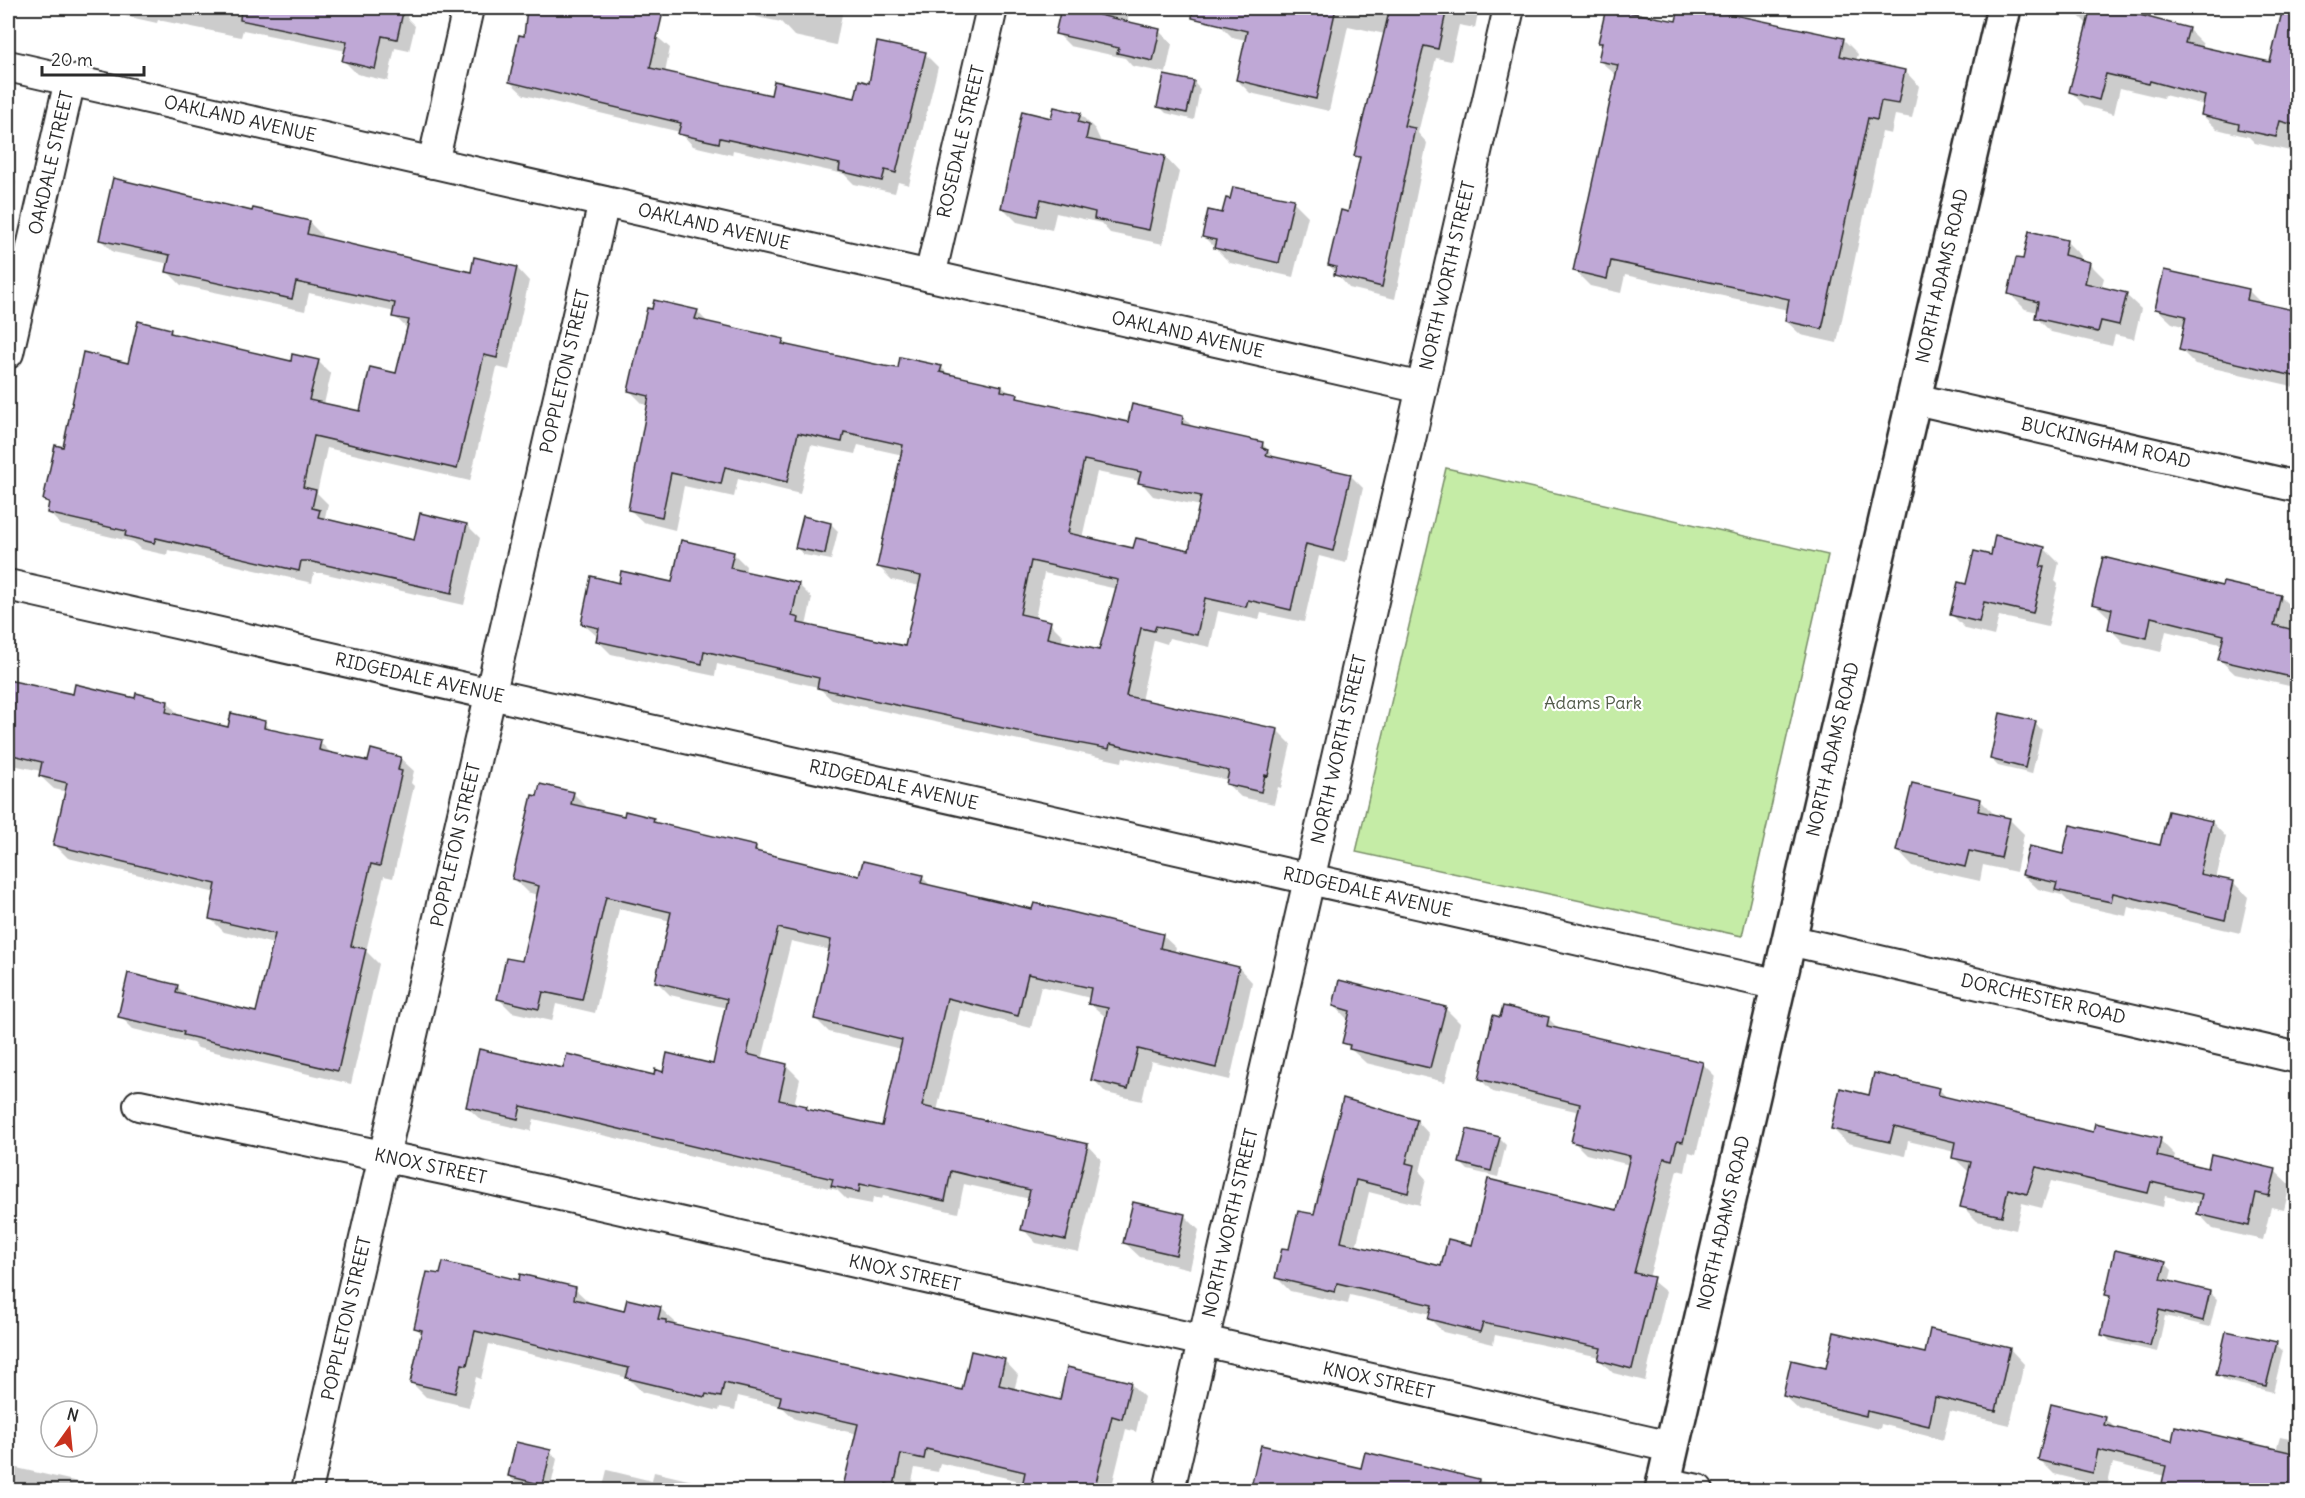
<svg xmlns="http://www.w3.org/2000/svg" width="2305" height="1498" viewBox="0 0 2305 1498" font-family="Delius,sans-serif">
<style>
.green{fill:#c5eca6;stroke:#788c68;stroke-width:1.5}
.shadow{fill:#0003;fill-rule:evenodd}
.building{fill:#bfa8d6;stroke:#2b2b2b;stroke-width:1.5;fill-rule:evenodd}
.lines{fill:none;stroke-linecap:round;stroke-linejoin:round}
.minor-casing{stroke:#2b2b2b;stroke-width:34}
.secondary-casing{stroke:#2b2b2b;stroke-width:38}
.minor{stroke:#fff;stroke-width:30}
.secondary{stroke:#fff;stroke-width:33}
.labels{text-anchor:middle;stroke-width:4.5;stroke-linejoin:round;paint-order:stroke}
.street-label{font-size:18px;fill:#2b2b2b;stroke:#fff}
.park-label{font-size:18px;fill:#525b4a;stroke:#fff}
</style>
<rect width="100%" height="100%" fill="#fff"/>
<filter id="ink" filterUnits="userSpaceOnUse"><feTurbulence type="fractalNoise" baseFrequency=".0167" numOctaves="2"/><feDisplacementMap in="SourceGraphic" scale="12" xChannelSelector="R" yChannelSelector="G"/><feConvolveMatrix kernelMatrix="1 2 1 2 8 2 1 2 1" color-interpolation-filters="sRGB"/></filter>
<g filter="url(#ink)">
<path class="green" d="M1446 468 1828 555 1742 936 1356 852Z"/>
<path class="shadow" d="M89 8H409L407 18 415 26 409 51 395 48 388 81 357 74 344 61 346 51 243 30 241 37 158 20 157 23Z
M547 8H659L654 34 670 48 665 73 772 96 856 100 870 85 925 54 938 67 909 185 898 182 895 193 854 184 844 174 733 150 732 155 693 146 680 132 524 95 510 82 539 42Z
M748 8H842L843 9 836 45 794 36 781 22 757 17Z
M1062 8H1130L1127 23 1159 31 1172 44 1166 73 1132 66 1125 58 1070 46 1057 33Z
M1222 8H1479L1475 28 1459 25 1451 61 1436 58 1418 133 1427 143 1395 299 1349 288 1329 265 1349 214 1361 161 1356 155 1385 34 1348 26 1329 111 1250 93 1237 80 1246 40 1232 37 1219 24Z
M1607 8 1677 22 1680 8H1694L1843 39 1858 54 1856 61 1905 71 1919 86 1912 118 1895 115 1891 134 1882 132 1837 343 1801 335 1786 321 1788 310 1625 275 1621 293 1590 286 1575 271 1617 76 1600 61 1603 45 1600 42Z
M2080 8H2152L2149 19 2189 30 2203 44 2202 48 2271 63 2298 26V136L2294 135 2290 151 2255 143 2249 137 2217 129 2202 115 2205 105 2164 95 2163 98 2120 88 2114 114 2085 106 2070 91 2088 25 2078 15Z
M1193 82 1200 89 1194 120 1166 113 1159 106Z
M1080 114 1095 129 1102 144 1165 157 1179 172 1163 244 1110 233 1101 223 1056 213 1052 230 1017 222 1002 207Z
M8 173 16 182 8 219Z
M1293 201 1308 216 1293 277 1230 263 1204 237 1223 215Z
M253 212 309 222 322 235 321 239 472 274 517 268 529 281 509 370 497 367 470 481 327 448 317 493 328 504 325 517 329 522 415 541 421 515 467 525 480 538 464 605 322 573H314L312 583 168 550 167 555 140 549 133 542 61 525 48 512 50 505 44 500 64 449 130 365 170 330 176 336 292 363 318 361 331 374 324 404 361 413 397 375 408 329 394 316 395 312 309 293 305 311 181 285 168 272 170 264 113 252 100 239Z
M2066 241 2081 256 2080 261 2089 263 2104 278 2101 289 2126 295 2141 309 2134 339 2115 335 2112 346 2051 332 2036 317 2038 312 2025 309 2010 294 2024 261Z
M2249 291 2263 305 2298 313V390L2288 385 2195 364 2180 349 2185 327 2172 323 2157 309Z
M697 311 709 324 783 340 790 347 899 369 941 367 949 375 1002 387 1021 400 1129 423 1183 417 1194 428 1262 443 1275 459 1350 475 1363 488 1346 563 1319 556 1304 622 1261 613 1259 620 1218 611 1210 647 1169 638 1167 644 1154 640 1141 701 1277 730 1291 744 1281 788 1278 787 1274 804 1241 797 1227 784 1228 780 1123 757 1122 762 832 700 818 687 717 664 715 676 611 654 598 641V637L582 623 620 584H673L733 553 746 566 745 573 799 585 812 598 806 626 906 647 920 586 892 580 879 567 903 455 858 445 855 454 811 445 800 494 738 479 734 497 684 486 675 530 643 522 629 509 649 405 643 404 630 391ZM1097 472 1140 481 1153 496 1201 506 1190 552 1134 550 1082 538ZM1044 573 1117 589 1100 652 1061 643 1063 636 1050 623 1035 619Z
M831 524 838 531 831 560 804 555 797 548Z
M2044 548 2059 563 2055 581 2058 584 2048 627 1999 616 1994 636 1966 629 1951 614 1967 586 1992 557Z
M2223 587 2281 597 2295 611 2291 631 2298 632V688L2235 674 2220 660 2224 645 2166 631 2161 652 2124 643 2109 628 2111 619 2094 603Z
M8 682 74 696 168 702 180 717 229 729 264 723 273 732 320 742 333 755 369 763 400 758 414 771 411 783 414 786 393 878 384 876 366 951 379 964 351 1084 198 1048 193 1043 133 1029 120 1016 177 986 189 998 257 1014 274 944 224 932 210 918 216 893 68 858 55 845 67 792 54 789 40 776 41 771 8 764Z
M2035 723 2042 730 2032 774 1998 766 1991 759Z
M573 793 586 806V809L625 818 654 819 659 825 755 847 762 854 861 878 922 877 933 888 1033 911 1162 935 1176 948 1174 953 1239 968 1252 982 1230 1080 1151 1061 1142 1101 1106 1093 1093 1079 1107 1018 1089 1003 1090 998 1041 986 1031 1028 960 1010 937 1111 1088 1145 1101 1159 1079 1252 1036 1243 1023 1229 1030 1199 964 1184 958 1213 883 1196 882 1199 873 1197 872 1204 846 1199 837 1190 534 1119 531 1131 481 1120 467 1107 565 1070 655 1077 714 1066 727 1008 670 995 657 982 671 921 619 909 595 1013 556 1004 552 1021 512 1012 498 998 523 963 538 895 527 892 514 879ZM791 941 831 950 815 1018 829 1032 901 1049 883 1128 811 1112 806 1108 794 1105 800 1079 786 1065 762 1060Z
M1980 800 1995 815 2009 819 2024 834 2016 872 1983 865 1980 881 1912 866 1898 851Z
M2212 822 2226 837 2216 879 2233 882 2248 897 2240 933 2128 907 2126 916 2071 904 2062 895 2038 889 2023 875 2161 847Z
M2298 905V952L2288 943Z
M1335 1006 1445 1008 1460 1023 1445 1082 1366 1063 1344 1043 1349 1021Z
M1548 1018 1560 1030 1702 1063 1715 1076 1696 1154 1689 1152 1685 1172 1677 1170 1649 1278 1666 1292 1645 1381 1613 1373 1600 1360V1357L1495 1335 1493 1344 1443 1332 1430 1319 1431 1314 1350 1295 1348 1304 1290 1291 1277 1278 1291 1251 1315 1216 1417 1121 1429 1134 1420 1172 1426 1179 1420 1205 1369 1192 1356 1247 1442 1268 1474 1246 1618 1212 1630 1165 1586 1154 1573 1141 1580 1112 1493 1092 1480 1079Z
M1939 1089 1949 1100 2094 1134 2160 1140 2175 1155 2173 1161 2209 1170 2275 1171 2290 1185 2284 1210 2271 1207 2263 1240 2213 1229 2199 1214 2201 1204 2165 1196 2163 1207 2051 1181 2042 1208 2022 1203 2016 1230 1977 1221 1962 1206 1970 1173 1953 1157 1955 1152 1908 1141 1905 1156 1847 1143 1832 1128 1870 1097Z
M1499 1138 1506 1145 1498 1177 1468 1170 1461 1163Z
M1184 1215 1199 1230 1190 1269 1140 1257 1125 1243Z
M2165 1263 2172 1270 2169 1282 2209 1292 2217 1299 2210 1327 2165 1316 2157 1352 2110 1341 2103 1334 2111 1299 2107 1295Z
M520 1282 575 1289 590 1303 625 1313 660 1308 675 1322 674 1327 963 1392 1004 1360 1018 1375 1014 1391 1061 1402 1130 1383 1144 1397 1136 1432 1126 1429 1111 1490H1014L1016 1480 940 1463 938 1472 915 1468 910 1490H844L857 1434 795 1419 781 1406 738 1396 735 1410 720 1407 719 1411 642 1392 628 1378 489 1344 481 1379 476 1377 469 1407 426 1397 411 1382 423 1335 416 1328Z
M2276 1344 2283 1351 2273 1392 2225 1381 2218 1374Z
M2010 1349 2024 1364 2010 1425 1950 1411 1943 1440 1881 1424 1880 1429 1799 1410 1784 1396 1827 1370 1926 1355Z
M2105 1418 2116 1429 2173 1443 2276 1451 2280 1437 2298 1441V1490H2172L2164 1482 2165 1476 2113 1463 2107 1487 2054 1474 2039 1459Z
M550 1452 557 1459 550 1490 516 1483 509 1476Z
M1366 1454 1493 1484 1494 1481 1535 1490H1258L1253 1486 1363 1470Z
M8 1466 113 1490H8Z
M607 1470 652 1481 654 1472 731 1490H602Z"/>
<path class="building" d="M241 8H382L403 12 397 39 382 36 375 69 342 61 347 42 240 20Z
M527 8H664L650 68 771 95 774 81 855 98 859 80 869 83 877 42 926 52 896 173 885 170 882 181 839 171 840 164 720 138 719 143 678 134 681 123 509 82 519 35 524 36Z
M1061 8H1081L1100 12 1099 15 1160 29 1153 61 1117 53 1119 48 1055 34Z
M1193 8H1336L1316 99 1236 80 1247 31 1192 18Z
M1390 8H1447L1438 49 1424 46 1404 126 1415 128 1382 287 1334 275 1336 267 1328 265 1341 210 1348 212 1360 157 1354 156Z
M1606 8 1676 21 1679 8H1701L1844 38 1840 56 1905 70 1898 104 1881 101 1877 120 1868 118 1822 329 1785 321 1789 299 1611 261 1607 279 1573 271 1618 65 1598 61 1602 43H1598Z
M2091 8H2134L2132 13 2189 28 2185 43 2270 62 2283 8H2298V126L2280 121 2276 137 2238 129 2239 124 2201 115 2205 96 2150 81 2149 84 2106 74 2099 100 2069 92Z
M1164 75 1194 81 1187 113 1157 107Z
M1054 107 1081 113 1078 122 1089 125 1086 139 1165 156 1149 230 1094 219 1095 212 1041 199 1037 216 1001 208 1022 111 1051 118Z
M113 178 252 211 253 208 310 221 307 234 422 261 471 272 474 257 517 267 497 358 484 355 457 469 314 436 303 487 316 490 312 508 320 510 318 517 414 540 420 513 467 524 452 593 308 561H301L299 571 156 538 154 543 125 536 126 531 47 513 49 502 43 500 55 445 63 447 83 352 128 363 138 321 171 329 170 333 291 361 292 354 319 360 309 400 360 411 370 367 396 373 409 320 392 317 395 303 296 282 292 299 166 272 170 255 99 240Z
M1233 187 1294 199 1279 263 1214 248 1216 240 1202 237 1208 210 1222 213 1226 198 1230 199Z
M2029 231 2067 240 2064 255 2090 262 2085 283 2127 293 2119 325 2101 321 2098 332 2035 318 2038 302 2008 294 2016 258 2023 259Z
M2164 270 2249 289 2247 300 2298 311V377L2179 350 2186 316 2155 309Z
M654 300 698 310 695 319 784 339 782 344 884 366 898 368 900 357 942 366 940 372 1002 386 1001 391 1018 394 1017 398 1128 422 1132 404 1183 416 1182 424 1263 442 1262 448 1268 450 1266 455 1351 474 1333 551 1306 544 1291 610 1248 600 1246 607 1205 598 1197 635 1156 626 1154 631 1141 628 1126 696 1278 729 1268 776 1265 775 1261 792 1226 784 1229 771 1110 744 1109 749 1040 736 817 688 819 678 704 651 702 664 596 641 599 628 581 624 591 576 619 583 621 571 672 582 681 540 734 552 730 568 799 583 792 616 799 618 798 623 905 646 921 576 877 567 903 445 844 432 842 442 798 433 787 482 725 467 721 484 671 473 662 517 628 510 649 396 628 391 647 308 652 309ZM1084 460 1141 472 1138 483 1201 496 1189 550 1136 538 1133 548 1068 533ZM1031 561 1118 580 1099 650 1047 638 1051 621 1020 614Z
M803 516 831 523 825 554 795 548Z
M1995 535 2045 547 2040 567H2044L2033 613 1984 602 1979 622 1950 615 1958 582 1966 584 1974 551 1991 555Z
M2103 557 2222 586 2223 582 2281 595 2274 625 2298 631V650L2291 677 2218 660 2224 635 2151 617 2147 638 2108 629 2112 609 2092 604Z
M8 680 73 694 75 684 135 698 136 693 168 701 166 712 228 727 231 713 265 721 264 728 321 740 319 750 368 761 371 749 401 757 398 770 402 771 380 866 371 864 351 946 366 949 338 1071 183 1035 184 1032 118 1017 128 973 178 985 176 993 256 1012 275 934 209 919 216 884 53 845 67 783 39 776 42 762 8 754Z
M2000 713 2036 721 2025 768 1990 759Z
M1912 783 1981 799 1978 811 2010 818 2001 858 1969 851 1965 867 1896 851Z
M540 784 574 792 571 804 624 816 625 811 654 818 653 822 756 846 755 851 859 876 863 861 923 875 921 883 1032 909 1034 903 1163 934 1160 948 1239 967 1216 1068 1138 1049 1128 1089 1091 1080 1108 1008 1088 1004 1091 988 1028 974 1018 1016 947 998 922 1106 1088 1144 1066 1240 1021 1230 1030 1190 951 1171 945 1201 870 1184 869 1186 860 1184 859 1192 831 1186 833 1179 521 1106 518 1119 466 1107 479 1049 563 1068 567 1054 654 1075 655 1069 663 1072 667 1053 713 1064 727 999 655 982 671 912 606 897 582 1000 543 992 539 1009 497 999 506 958 522 961 539 886 512 879 532 795 537 796ZM778 928 831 940 814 1019 902 1040 882 1126 806 1109 807 1106 779 1100 787 1064 747 1054Z
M2168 811 2212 821 2200 874 2234 881 2225 920 2113 893 2111 902 2055 890 2057 883 2022 875 2029 846 2063 854 2070 825 2160 845Z
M1339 980 1446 1007 1430 1068 1349 1049 1350 1045 1342 1043 1350 1011 1333 1006Z
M1503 1006 1549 1017 1547 1026 1703 1062 1683 1142 1677 1141 1672 1160 1664 1158 1634 1273 1654 1277 1632 1369 1598 1360 1601 1348 1483 1323 1480 1332 1428 1319 1432 1305 1337 1283 1335 1292 1275 1278 1282 1248 1289 1249 1298 1211 1314 1214 1343 1098 1417 1120 1406 1163 1414 1165 1408 1193 1356 1180 1341 1242 1441 1266 1448 1239 1472 1245 1488 1179 1617 1210 1630 1156 1571 1142 1580 1104 1479 1079 1493 1015 1500 1017Z
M1874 1073 1940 1088 1938 1095 2093 1132 2095 1123 2161 1138 2157 1156 2208 1168 2211 1154 2276 1169 2269 1196 2256 1193 2249 1226 2197 1214 2202 1194 2151 1182 2148 1193 2036 1167 2027 1194 2008 1189 2002 1216 1960 1207 1971 1162 1952 1158 1955 1142 1894 1127 1890 1142 1831 1129 1840 1088 1869 1095Z
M1467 1129 1500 1137 1491 1171 1459 1163Z
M1133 1202 1185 1214 1176 1255 1123 1243Z
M2115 1250 2166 1262 2161 1279 2210 1291 2203 1321 2159 1310 2150 1346 2101 1335 2110 1296 2105 1295Z
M443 1262 519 1280 520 1274 576 1287 574 1299 624 1311 627 1299 661 1307 658 1319 666 1320V1323L962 1390 971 1351 1005 1359 999 1385 1060 1400 1067 1367 1131 1382 1122 1419 1112 1416 1094 1491H1021L1025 1472 926 1449 924 1459 901 1454 894 1486 886 1484 884 1491H842L858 1424 779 1406 781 1396 724 1383 721 1397 706 1394 705 1397 626 1378 629 1368 475 1331 467 1365 462 1364 455 1393 410 1383 422 1330 414 1328 427 1272 440 1274Z
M1930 1329 2010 1348 1996 1411 1935 1397 1929 1426 1867 1411 1866 1416 1783 1396 1791 1360 1826 1368 1834 1332 1925 1353Z
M2226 1331 2277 1342 2266 1386 2216 1375Z
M2051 1404 2106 1417 2104 1425 2172 1441 2175 1426 2298 1454V1491H2196L2162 1483 2166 1466 2098 1450 2093 1473 2038 1460Z
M516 1442 551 1450 543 1485 508 1476Z
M1261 1445 1361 1468 1365 1452 1479 1479 1478 1491H1269L1251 1487Z"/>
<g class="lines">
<g class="minor-casing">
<g id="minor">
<path id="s1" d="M8 66 1422 388"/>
<path d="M433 163 468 8"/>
<path id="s2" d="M930 276 992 8"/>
<path id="s3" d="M8 353 70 80"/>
<path id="s4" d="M1915 399 2298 487"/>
<path id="s5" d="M8 585 1779 985"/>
<path id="s6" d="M1789 940 2298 1058"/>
<path id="s7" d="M139 1105 463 1173 1671 1447"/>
<path d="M1664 1483 1698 1490"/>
<path id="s8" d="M307 1490 604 202"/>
<path id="s9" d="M1169 1490 1509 8"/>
</g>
</g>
<g class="secondary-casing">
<g id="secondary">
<path id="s10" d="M1662 1490 2004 8"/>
</g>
</g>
<use href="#minor" class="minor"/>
<use href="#secondary" class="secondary"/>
</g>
</g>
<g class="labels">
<g class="street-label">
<text dy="6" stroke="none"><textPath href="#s1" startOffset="238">OAKLAND AVENUE</textPath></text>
<text dy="6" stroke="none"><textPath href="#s2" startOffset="138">ROSEDALE STREET</textPath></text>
<text dy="6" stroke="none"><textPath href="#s3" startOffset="195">OAKDALE STREET</textPath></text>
<text dy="6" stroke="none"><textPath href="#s1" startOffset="724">OAKLAND AVENUE</textPath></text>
<text dy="6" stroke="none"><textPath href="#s9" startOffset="1246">NORTH WORTH STREET</textPath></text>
<text dy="6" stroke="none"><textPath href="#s10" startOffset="1246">NORTH ADAMS ROAD</textPath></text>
<text dy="6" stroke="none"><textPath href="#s1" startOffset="1210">OAKLAND AVENUE</textPath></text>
<text dy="6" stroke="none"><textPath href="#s8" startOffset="1148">POPPLETON STREET</textPath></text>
<text dy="6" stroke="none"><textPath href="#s4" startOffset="196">BUCKINGHAM ROAD</textPath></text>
<text dy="6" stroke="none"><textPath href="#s5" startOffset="422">RIDGEDALE AVENUE</textPath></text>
<text dy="6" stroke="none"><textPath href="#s9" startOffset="760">NORTH WORTH STREET</textPath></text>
<text dy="6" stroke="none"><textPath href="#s10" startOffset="760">NORTH ADAMS ROAD</textPath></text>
<text dy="6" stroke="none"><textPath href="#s5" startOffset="908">RIDGEDALE AVENUE</textPath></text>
<text dy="6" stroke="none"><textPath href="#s8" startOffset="662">POPPLETON STREET</textPath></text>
<text dy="6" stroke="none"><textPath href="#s5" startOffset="1394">RIDGEDALE AVENUE</textPath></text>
<text dy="6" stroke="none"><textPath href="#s6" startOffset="261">DORCHESTER ROAD</textPath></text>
<text dy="6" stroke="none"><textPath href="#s7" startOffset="298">KNOX STREET</textPath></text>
<text dy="6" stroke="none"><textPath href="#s9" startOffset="274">NORTH WORTH STREET</textPath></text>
<text dy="6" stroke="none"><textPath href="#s10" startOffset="274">NORTH ADAMS ROAD</textPath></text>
<text dy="6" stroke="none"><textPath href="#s7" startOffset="784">KNOX STREET</textPath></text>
<text dy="6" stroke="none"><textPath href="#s8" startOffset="176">POPPLETON STREET</textPath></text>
<text dy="6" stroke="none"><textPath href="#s7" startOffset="1270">KNOX STREET</textPath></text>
</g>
<g class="park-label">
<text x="1593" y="709">Adams Park</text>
</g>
</g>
<rect width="2305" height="1498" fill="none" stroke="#fff" stroke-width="30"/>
<rect x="15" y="15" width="2275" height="1468" fill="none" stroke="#2b2b2b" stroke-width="2" filter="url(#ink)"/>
<g transform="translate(69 1429) rotate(15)"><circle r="28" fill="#ffffff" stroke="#aaaaaa" stroke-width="1.5"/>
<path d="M0-4.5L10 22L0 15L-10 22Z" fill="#c8321e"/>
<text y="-9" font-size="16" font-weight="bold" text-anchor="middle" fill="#2b2b2b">N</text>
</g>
<path d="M42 66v9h102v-9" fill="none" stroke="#2b2b2b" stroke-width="3"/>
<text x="51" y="66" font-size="18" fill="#2b2b2b" stroke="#ffffff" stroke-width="4.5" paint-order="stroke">20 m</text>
</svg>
